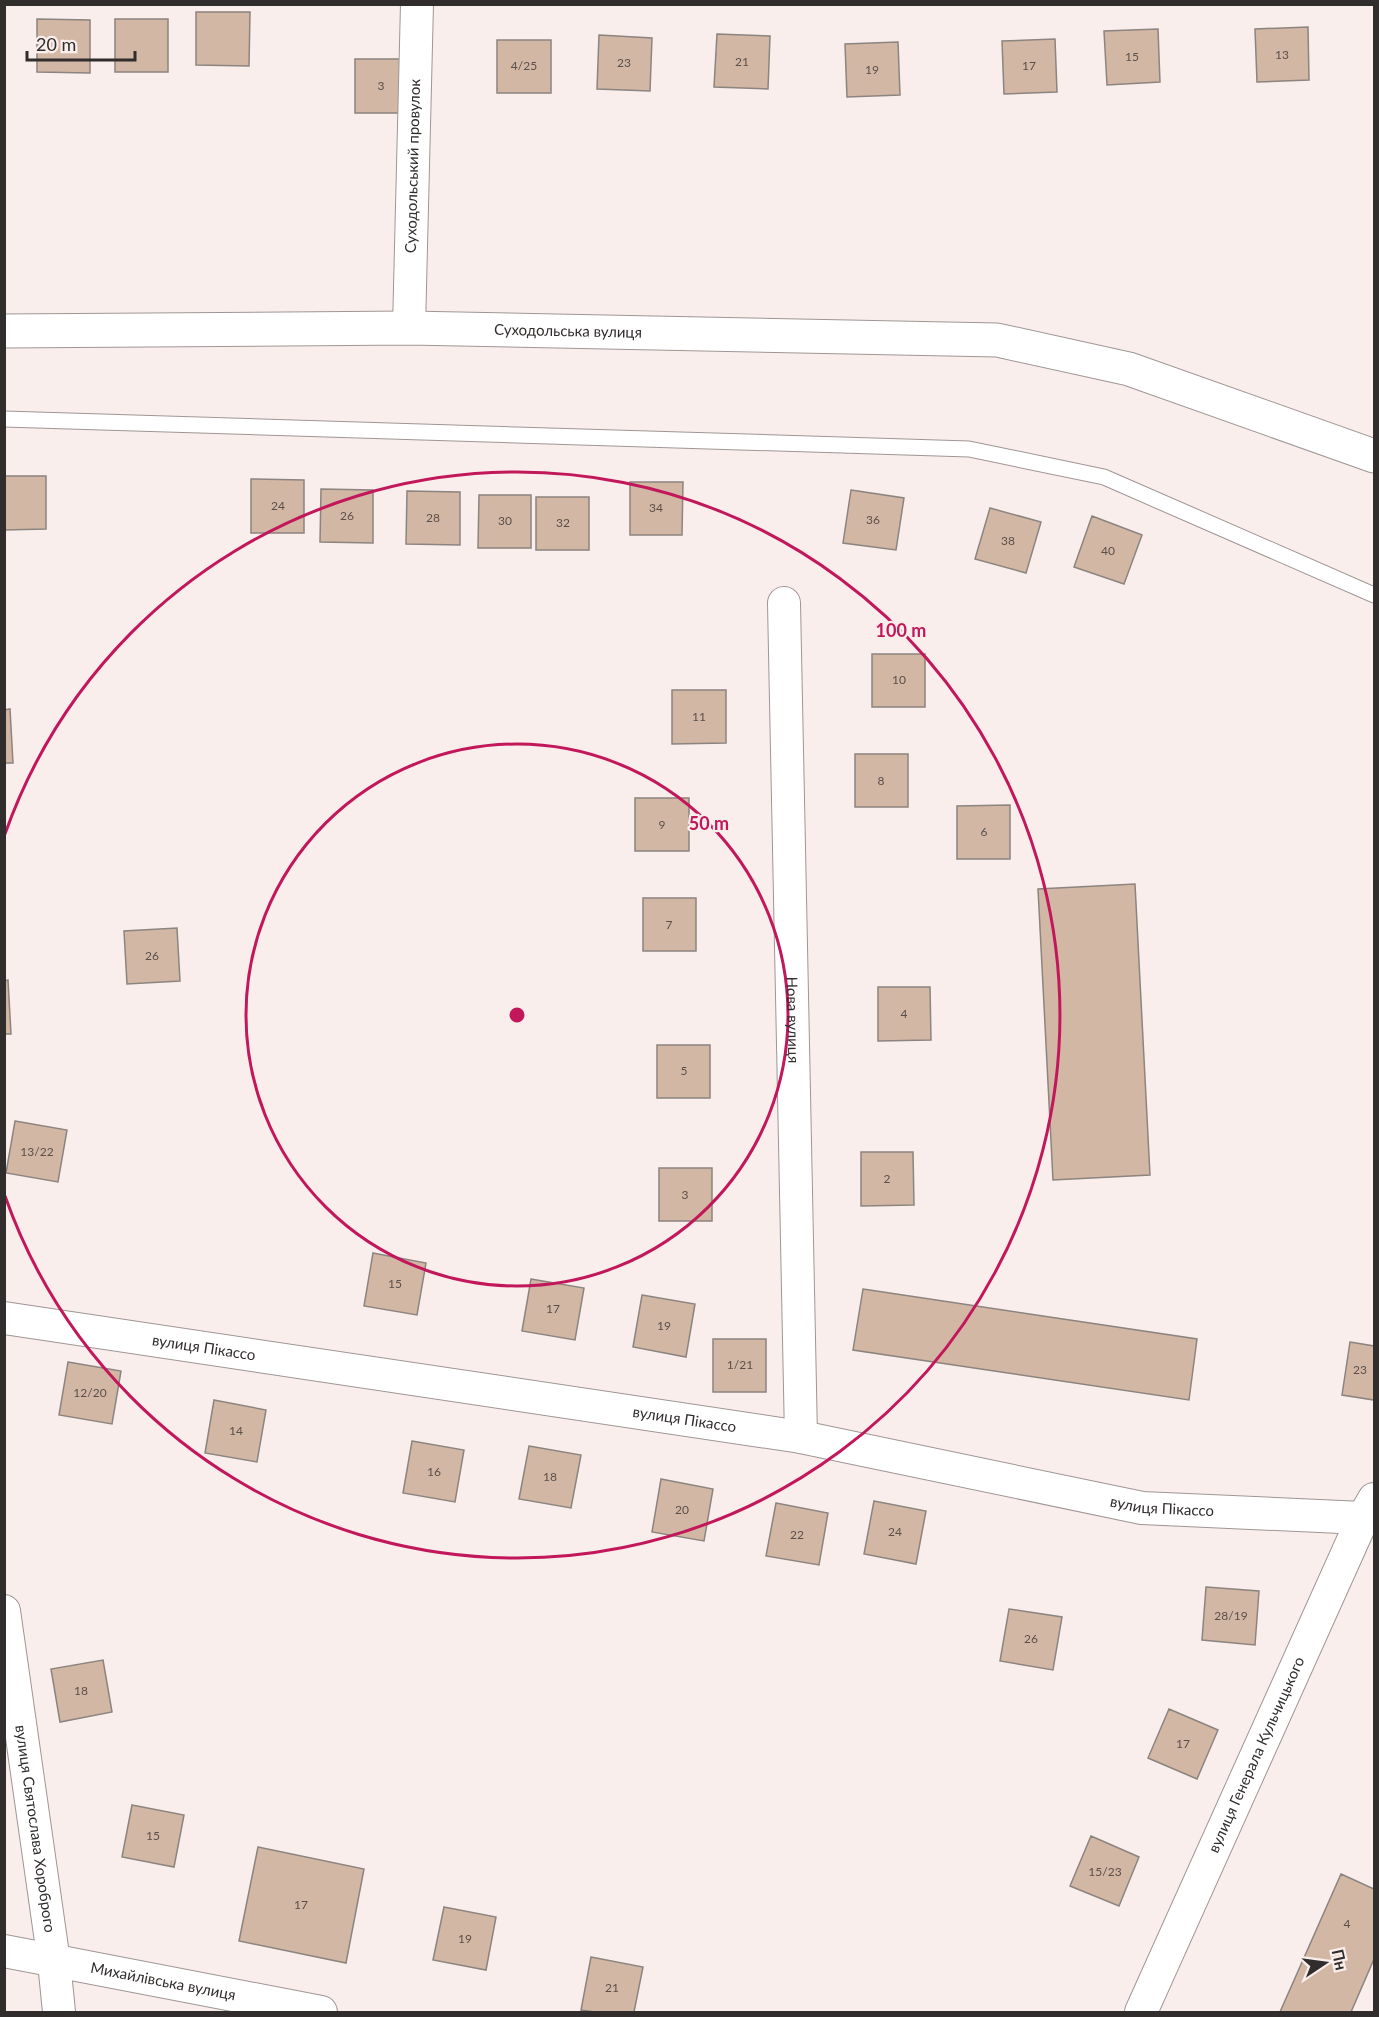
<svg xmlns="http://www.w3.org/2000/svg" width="1379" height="2017" viewBox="0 0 1379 2017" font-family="Lato,sans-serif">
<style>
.building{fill:#d3b7a5;stroke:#8c847f;stroke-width:1.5}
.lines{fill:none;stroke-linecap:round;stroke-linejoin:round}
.lane-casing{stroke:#9f9694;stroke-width:17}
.street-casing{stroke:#9f9694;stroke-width:34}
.primary-casing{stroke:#9f9694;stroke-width:35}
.lane{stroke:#fff;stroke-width:15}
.street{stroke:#fff;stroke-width:32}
.primary{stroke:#fff;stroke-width:33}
.ring{fill:none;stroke:#c2185b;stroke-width:3}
.labels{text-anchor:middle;stroke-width:4.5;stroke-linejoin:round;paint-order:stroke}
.number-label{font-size:12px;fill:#5a504a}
.street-label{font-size:15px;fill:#312d2c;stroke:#f9eeec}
.centre{fill:#c2185b;stroke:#f9eeec;stroke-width:3}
.ring-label{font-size:18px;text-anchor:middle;font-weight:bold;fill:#c2185b;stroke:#f9eeec;stroke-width:4.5;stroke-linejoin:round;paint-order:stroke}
</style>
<rect width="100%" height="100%" fill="#f9eeec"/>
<path class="building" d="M196 12H250L249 66 196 65Z
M37 19 90 20V73L37 72Z
M115 19H168V72H115Z
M1308 27 1309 80 1257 82 1255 29Z
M1158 29 1160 82 1107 85 1104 31Z
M717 34 770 36 768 89 714 87Z
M599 35 652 38 650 91 597 89Z
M1055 39 1057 92 1004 94 1002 41Z
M497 40H551V93H497Z
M898 42 900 95 847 97 845 44Z
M355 59H408V113H355Z
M4 476H46V529L4 530Z
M251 479 304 480V533H251Z
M630 482H683L682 535H630Z
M321 489 373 490V543L320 542Z
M851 490 904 498 896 550 843 543Z
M407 491 460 492V545L406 544Z
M479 495H531V548H478Z
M536 497H589V550H536Z
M990 508 1041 522 1026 573 975 559Z
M1092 516 1142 535 1124 584 1074 567Z
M872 654H925V707H872Z
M672 690H726V743L672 744Z
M10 709 13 763H4V710Z
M855 754H908V807H855Z
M635 798H689V851H635Z
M1010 805V859H957V806Z
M1135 884 1150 1175 1053 1180 1038 889Z
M643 898H696V951H643Z
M177 928 180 981 127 984 124 931Z
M8 980 11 1034H4V981Z
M878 987H930L931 1040 878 1041Z
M657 1045H710V1098H657Z
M15 1121 67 1130 58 1182 6 1173Z
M861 1152H913L914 1205 861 1206Z
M659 1168H712V1221H659Z
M373 1253 426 1263 417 1315 364 1306Z
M531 1279 584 1288 575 1340 522 1331Z
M863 1289 1197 1339 1189 1400 853 1350Z
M642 1295 695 1304 686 1357 633 1347Z
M713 1339H766V1392H713Z
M1350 1342 1374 1346V1400L1342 1395Z
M68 1362 121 1371 112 1424 59 1415Z
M214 1400 266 1410 257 1462 205 1453Z
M412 1441 464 1450 455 1502 403 1493Z
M529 1446 581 1455 571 1508 519 1499Z
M661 1479 713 1489 704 1541 652 1532Z
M874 1501 926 1511 916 1564 864 1554Z
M776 1503 828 1513 819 1565 766 1556Z
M1206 1587 1259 1591 1255 1645 1202 1640Z
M1009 1609 1062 1617 1053 1670 1000 1661Z
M103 1660 112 1712 60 1722 51 1669Z
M1169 1709 1218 1730 1197 1779 1148 1758Z
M132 1805 184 1815 174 1867 122 1857Z
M1091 1836 1139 1857 1119 1906 1070 1886Z
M258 1847 364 1869 346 1963 239 1941Z
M1341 1874 1374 1889V1959L1351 2012H1280Z
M444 1907 496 1917 486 1970 433 1960Z
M591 1957 643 1967 634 2012H595L581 2010Z"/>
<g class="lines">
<g class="lane-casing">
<path id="lane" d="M4 419 969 449 1104 477 1374 595"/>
</g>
<g class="street-casing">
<g id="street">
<path id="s1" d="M409 328 417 4"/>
<path id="s2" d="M784 603 801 1437"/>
<path id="s3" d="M4 1318 801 1437 1142 1508 1363 1518"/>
<path id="s4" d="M4 1611 54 1962 59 2012"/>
<path id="s5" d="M4 1951 321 2012"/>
<path id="s6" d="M1141 2012 1363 1518 1374 1499"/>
</g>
</g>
<g class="primary-casing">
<g id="primary">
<path id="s7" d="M4 331 409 328 997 340 1129 369 1374 456"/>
</g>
</g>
<use href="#lane" class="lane"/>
<use href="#street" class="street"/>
<use href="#primary" class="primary"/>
</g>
<g class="ring">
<circle cx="517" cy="1015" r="271"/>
<path d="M5 834A543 543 0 1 1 5 1196"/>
</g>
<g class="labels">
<g class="number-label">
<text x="1282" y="59">13</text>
<text x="1132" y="61">15</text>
<text x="742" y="66">21</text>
<text x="624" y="67">23</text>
<text x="524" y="70">4/25</text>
<text x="1029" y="70">17</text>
<text x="872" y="74">19</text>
<text x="381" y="90">3</text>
<text x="278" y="510">24</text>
<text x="656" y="512">34</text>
<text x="347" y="520">26</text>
<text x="433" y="522">28</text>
<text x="873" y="524">36</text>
<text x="505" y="525">30</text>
<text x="563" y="527">32</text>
<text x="1008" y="545">38</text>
<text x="1108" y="555">40</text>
<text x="899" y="684">10</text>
<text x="699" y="721">11</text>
<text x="881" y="785">8</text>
<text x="662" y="829">9</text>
<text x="984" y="836">6</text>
<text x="669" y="929">7</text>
<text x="152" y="960">26</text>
<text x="904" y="1018">4</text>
<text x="684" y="1075">5</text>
<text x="37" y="1156">13/22</text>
<text x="887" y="1183">2</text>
<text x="685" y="1199">3</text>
<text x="395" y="1288">15</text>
<text x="553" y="1313">17</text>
<text x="664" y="1330">19</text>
<text x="740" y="1369">1/21</text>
<text x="1360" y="1374">23</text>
<text x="90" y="1397">12/20</text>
<text x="236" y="1435">14</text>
<text x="434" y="1476">16</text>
<text x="550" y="1481">18</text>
<text x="682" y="1514">20</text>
<text x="895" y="1536">24</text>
<text x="797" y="1539">22</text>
<text x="1231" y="1620">28/19</text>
<text x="1031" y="1643">26</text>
<text x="81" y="1695">18</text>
<text x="1183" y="1748">17</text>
<text x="153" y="1840">15</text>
<text x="1105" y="1876">15/23</text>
<text x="301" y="1909">17</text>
<text x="1347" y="1928">4</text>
<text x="465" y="1943">19</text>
<text x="612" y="1992">21</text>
</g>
<g class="street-label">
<text dy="5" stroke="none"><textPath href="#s1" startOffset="162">Суходольський провулок</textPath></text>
<text dy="5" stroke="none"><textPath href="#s7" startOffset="564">Суходольська вулиця</textPath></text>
<text dy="5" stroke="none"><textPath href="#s2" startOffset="417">Нова вулиця</textPath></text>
<text dy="5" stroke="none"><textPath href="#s3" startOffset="202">вулиця Пікассо</textPath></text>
<text dy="5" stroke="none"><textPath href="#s3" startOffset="688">вулиця Пікассо</textPath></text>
<text dy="5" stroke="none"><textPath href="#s3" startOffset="1174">вулиця Пікассо</textPath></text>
<text dy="5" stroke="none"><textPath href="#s6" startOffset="282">вулиця Генерала Кульчицького</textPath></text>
<text dy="5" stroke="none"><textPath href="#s4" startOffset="220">вулиця Святослава Хороброго</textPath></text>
<text dy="5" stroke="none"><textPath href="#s5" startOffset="162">Михайлівська вулиця</textPath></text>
</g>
</g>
<circle cx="517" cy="1015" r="9" class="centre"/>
<g class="ring-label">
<text x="901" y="637">100 m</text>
<text x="709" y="830">50 m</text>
</g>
<rect width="1379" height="2017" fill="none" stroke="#312d2c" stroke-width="12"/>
<g transform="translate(1325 1963) rotate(77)" stroke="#f9eeec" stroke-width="4.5" paint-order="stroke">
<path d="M0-4.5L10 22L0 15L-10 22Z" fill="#312d2c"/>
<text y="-9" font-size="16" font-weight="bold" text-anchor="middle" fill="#312d2c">Пн</text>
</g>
<path d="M27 51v9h108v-9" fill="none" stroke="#312d2c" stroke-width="3"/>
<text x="36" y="51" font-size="18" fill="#312d2c" stroke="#f9eeec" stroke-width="4.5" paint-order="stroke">20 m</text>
</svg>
